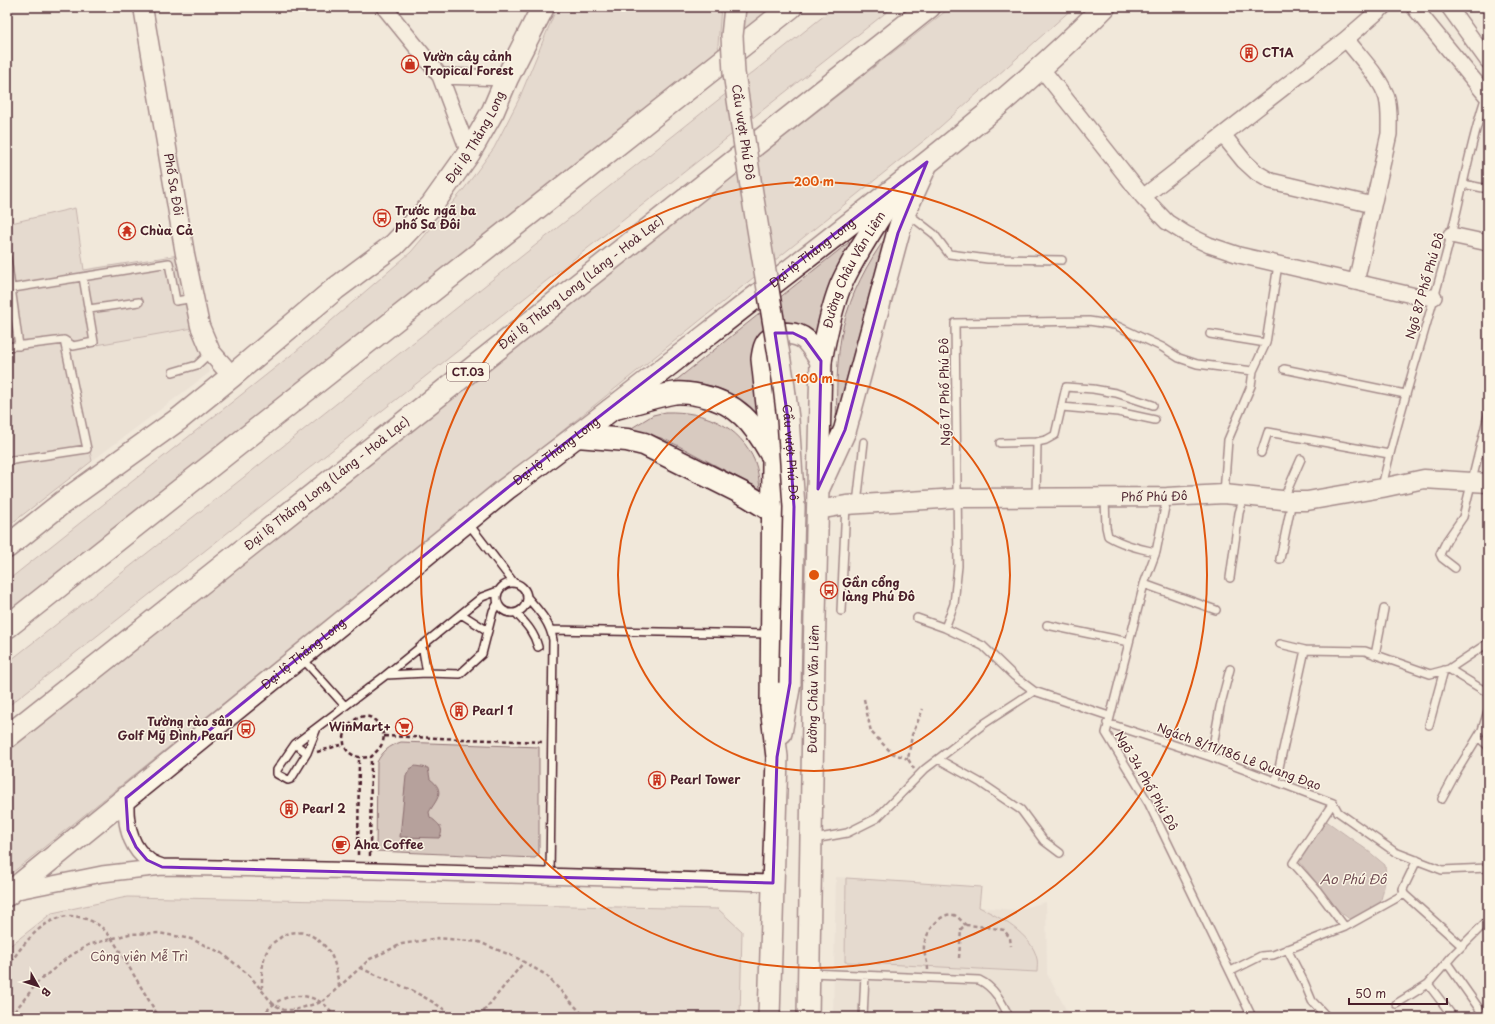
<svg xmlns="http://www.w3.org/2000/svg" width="1495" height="1024" viewBox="0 0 1495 1024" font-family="'Playpen Sans',sans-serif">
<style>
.built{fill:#e4d9cd}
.green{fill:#d8cac0;stroke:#917476}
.water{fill:#b6a19c;stroke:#8b6d6f}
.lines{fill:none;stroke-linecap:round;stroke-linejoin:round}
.service-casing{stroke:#4a1f2b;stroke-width:10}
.minor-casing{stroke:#4a1f2b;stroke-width:18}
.tertiary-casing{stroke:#4a1f2b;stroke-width:21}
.secondary-casing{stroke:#4a1f2b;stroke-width:24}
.primary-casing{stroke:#4a1f2b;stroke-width:25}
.motorway-casing{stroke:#4a1f2b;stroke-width:25}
.path{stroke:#4a1f2b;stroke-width:2.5;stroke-dasharray:4 3;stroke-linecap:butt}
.service{stroke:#fcf5e5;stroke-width:7}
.minor{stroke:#fcf5e5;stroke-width:15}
.tertiary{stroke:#fcf5e5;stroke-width:18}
.secondary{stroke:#fcf5e5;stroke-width:21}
.primary{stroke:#fcf5e5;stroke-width:22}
.motorway{stroke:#fcf5e5;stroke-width:22}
.secondary-bridge-casing{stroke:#4a1f2b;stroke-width:24;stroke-linecap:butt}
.secondary-bridge{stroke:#fcf5e5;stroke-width:21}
.marked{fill:none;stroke:#7b2cbf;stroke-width:3;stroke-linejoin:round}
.ring{fill:none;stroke:#e0560e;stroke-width:2}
.labels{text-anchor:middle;stroke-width:3;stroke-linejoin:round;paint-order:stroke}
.shield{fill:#fcf5e5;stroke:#7f5f63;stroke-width:1}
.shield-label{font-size:11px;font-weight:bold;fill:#4a1f2b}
.poi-label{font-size:12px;font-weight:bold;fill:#4a1f2b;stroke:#fcf5e5;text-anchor:start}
.street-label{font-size:12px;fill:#4a1f2b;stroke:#fcf5e5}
.park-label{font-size:12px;fill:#6e4a50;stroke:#fcf5e5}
.water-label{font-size:13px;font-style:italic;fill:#704c53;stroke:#fcf5e5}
.centre{fill:#e0560e;stroke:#fcf5e5;stroke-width:2}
.ring-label{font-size:12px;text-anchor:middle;font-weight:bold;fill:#e0560e;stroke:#fcf5e5;stroke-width:3;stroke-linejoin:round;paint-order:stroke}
</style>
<rect width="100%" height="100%" fill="#f1e8da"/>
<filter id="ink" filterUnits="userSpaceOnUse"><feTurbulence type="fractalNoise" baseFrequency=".025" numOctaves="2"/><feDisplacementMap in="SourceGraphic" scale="8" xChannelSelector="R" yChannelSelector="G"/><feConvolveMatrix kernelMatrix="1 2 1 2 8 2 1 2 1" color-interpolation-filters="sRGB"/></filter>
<g filter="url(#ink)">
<path class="built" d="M193 328 200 350 210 372 92 461 68 350Z
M836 877 981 887 979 907 1015 910 1046 902 1047 974 1070 1017H833Z"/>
<path class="green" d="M557 7H721L718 45 720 56 7 614V581L295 352 411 252 464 189 494 148 519 99Z
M745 7H778L743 36Z
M835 7H893L7 707V663L253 470Z
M951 7H1074L931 135 7 877V743Z
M75 208 84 270 179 255 193 328 68 350 92 461 7 527V224Z
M887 236 836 425C837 393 836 359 843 327 851 294 867 263 887 236Z
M853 239 855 240 817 341C804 331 796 321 778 321L761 419C734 392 713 381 674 382Z
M666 412C704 411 740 425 755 462 758 470 759 480 760 489L677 445 661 438 630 429 653 415Z
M401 742 539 747V854L535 858 376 851 377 762C383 751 389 746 401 742Z
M846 878 981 887 979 907C999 917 1032 934 1037 959 1038 963 1037 968 1037 972L845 962Z
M127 897 718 909 742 931 740 1017H7V948L52 913Z"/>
<path class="water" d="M415 766 428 768 430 779C446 791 437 799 429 812L430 817C437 823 446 828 439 838L400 837 406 776 410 769Z
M1325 820 1367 850 1385 865C1387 879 1383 891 1380 904L1351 920C1328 905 1317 881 1299 861Z"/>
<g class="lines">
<g class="service-casing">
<path id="service" d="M1463 184 1488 189
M907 213 934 234 949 254 988 259 1062 260
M7 258 19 346
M7 289 169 263 176 301 194 298
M89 309 139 302
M1210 334 1266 343
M7 347 64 340 73 346 94 342 83 277
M1284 369 1405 394
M173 372 197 365 211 352
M1062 407 1118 412 1155 420
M1000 443 1037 442
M1261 453 1268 432 1389 454
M7 461 87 449 64 340
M1382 487C1401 401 1430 320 1451 235 1463 188 1471 139 1487 93
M1224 493 1228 440 1251 386 1253 371 1266 343 1277 271
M1036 497 1037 442 1046 440 1055 435 1066 387 1093 389 1116 393 1153 405
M1167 497 1156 552 1144 584 1106 733 1149 804 1252 1017
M1105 498 1106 527 1108 536C1123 545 1140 549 1156 552
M1283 500 1301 459
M857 504 864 442
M468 523 514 583
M1280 559 1292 501
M1455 568 1442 558 1440 554 1447 540 1463 517 1488 415
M1230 578 1239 513 1244 497
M497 598a15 15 0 1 1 30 0a15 15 0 1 1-30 0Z
M1144 584 1216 610
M527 597C539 611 550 622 553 640L550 876
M841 611 846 505
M516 613C526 624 534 632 538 647
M461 614 488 631
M917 618 945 628 983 646 1014 676 1034 691 1109 716
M1047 625 1129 642
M945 628 954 604 958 566 955 323 1089 321 1115 325 1162 347 1179 358 1197 364 1253 371
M551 630 770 634
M1280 644 1305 650 1365 651 1430 674 1449 669 1488 643
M422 645 427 673
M1375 655 1384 609
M302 658 345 706
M1449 669 1488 693
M386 675 427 673 460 674 482 654 493 611 498 603
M1107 723 1211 757 1333 803 1338 812 1395 852 1442 870 1488 868
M1429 725 1444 670
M1478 737 1488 746
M295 744 386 675 482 597 498 591
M295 744 307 753 291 779 288 780 277 774V770Z
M307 753 317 728
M1211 757 1220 707 1230 669
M938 759 981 783 1021 810 1044 841 1060 853
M1276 781 1305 650
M1442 799 1457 771 1482 730 1488 711
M1333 803 1293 863 1317 890 1345 927
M814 839 847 833 877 818 925 769 985 723 1034 691
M1404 894 1462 946
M1287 949 1304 982 1312 1001 1327 1017
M1447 963 1485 1017
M1231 971 1261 956 1273 955 1345 927 1404 894 1403 889 1417 860
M810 973 979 980C994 987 1002 1002 1009 1017
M1396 1004 1428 984
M1451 1014 1428 984 1454 954 1488 920
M863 1017 865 975"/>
</g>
<g class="minor-casing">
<path id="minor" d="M384 7 440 76 469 153
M1414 7 1486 95
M1449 7 1488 61
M1346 39C1359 56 1381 78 1387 98 1390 110 1389 122 1389 134L1356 282
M1041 68 1143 197 1167 222 1186 234 1209 245 1239 255 1420 297H1434
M440 76 507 78
M1223 135 1244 161 1257 173 1271 181 1373 205
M1143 197 1346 39 1383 7
M1451 235 1488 243
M126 798C125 820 128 846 148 860 151 863 157 865 162 867
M13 892 102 874 162 867 376 871 773 883"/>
</g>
<g class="tertiary-casing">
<g id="tertiary">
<path id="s1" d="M143 7 185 254 200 326 211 352 232 376"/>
<path id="s2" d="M818 510 846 505 957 498 1167 497 1224 494 1292 501H1307L1382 488 1424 479 1488 483"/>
</g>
</g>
<g class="secondary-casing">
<g id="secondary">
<path d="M610 410C631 405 655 396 675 393 685 392 693 394 703 396 737 403 753 423 770 453"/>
<path d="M781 733 790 683"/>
<path d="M769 1017 777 757 771 707 773 460 762 359C763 352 764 343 770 339 779 331 797 332 806 340 812 346 816 354 821 361"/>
<path id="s3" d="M808 1017 814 659 821 361C826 335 831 310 840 287 855 252 880 219 899 186"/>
</g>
</g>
<g class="primary-casing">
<g id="primary">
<path d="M577 436 627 440 644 444 748 496 774 512"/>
<path d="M818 489 845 430 898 233 905 211 925 167"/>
<path id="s4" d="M7 547 62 503 179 419 232 376 335 289 394 245 432 205 469 153 493 111 507 78 543 7"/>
<path id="s5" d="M7 895 506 489C611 412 712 330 815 251 914 173 1016 97 1104 7"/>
</g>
</g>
<g class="motorway-casing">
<g id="motorway">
<path d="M7 627 791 7"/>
<path id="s6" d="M7 737 929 7"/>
</g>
</g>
<path class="path" d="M864 699 871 732 892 753 908 759
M384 736 543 742
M317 752 344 744
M914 769 908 759 912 735 923 709
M358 855 359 757
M370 856 371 757C379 749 387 742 382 731 364 689 321 749 359 757 363 758 367 757 371 757
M959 958 961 929 963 927 966 925 987 927 1004 930 1010 938 1011 946
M7 968C22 945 47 910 79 917 87 919 95 922 101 927 112 936 119 950 126 962 137 980 148 999 159 1017
M360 968C392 982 426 994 454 1017
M928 970C928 961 923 954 924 946 925 934 940 911 954 915 959 917 962 922 966 925
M262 989C262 974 261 957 271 945 273 942 278 940 281 937 300 925 320 937 330 953 336 963 337 975 339 986
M10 1017 38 982 67 958 88 945 129 934 159 933 191 939 222 953 250 976 273 1004 284 1010H294L322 1002 370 959 402 944 438 938 479 942 517 958 546 975 585 1017
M263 1017C277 989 320 989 335 1017
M479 1017 524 962"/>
<use href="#service" class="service"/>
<use href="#minor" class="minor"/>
<use href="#tertiary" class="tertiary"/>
<use href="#secondary" class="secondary"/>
<use href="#primary" class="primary"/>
<use href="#motorway" class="motorway"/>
<g class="secondary-bridge-casing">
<g id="secondary-bridge">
<path id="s7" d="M735 7 732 36 734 73 752 193 783 379 788 419 794 507 790 683"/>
</g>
</g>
<use href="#secondary-bridge" class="secondary-bridge"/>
</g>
</g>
<path d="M0 0H1495V1024H0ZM927 162 898 233 845 430 818 489 821 361 805 339 793 333H775L788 419 794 507 790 683 777 757 773 883 162 867 147 860 136 847 128 830 126 798 506 489Z" fill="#f1e8da" fill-opacity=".55" fill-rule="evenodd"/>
<path class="marked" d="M927 162 898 233 845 430 818 489 821 361 805 339 793 333H775L788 419 794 507 790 683 777 757 773 883 162 867 147 860 136 847 128 830 126 798 506 489Z"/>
<g class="ring">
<circle cx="814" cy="575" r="196"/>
<circle cx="814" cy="575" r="393"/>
</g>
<defs>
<g id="building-ring" transform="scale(0.9)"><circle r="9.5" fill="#fcf5e5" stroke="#c8321e" stroke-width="1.5"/><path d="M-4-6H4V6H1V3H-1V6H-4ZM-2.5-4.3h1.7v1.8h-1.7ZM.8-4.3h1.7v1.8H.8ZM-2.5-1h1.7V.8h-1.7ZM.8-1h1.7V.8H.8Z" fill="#c8321e"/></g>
<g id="shop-ring" transform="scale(0.9)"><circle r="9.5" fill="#fcf5e5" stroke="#c8321e" stroke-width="1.5"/><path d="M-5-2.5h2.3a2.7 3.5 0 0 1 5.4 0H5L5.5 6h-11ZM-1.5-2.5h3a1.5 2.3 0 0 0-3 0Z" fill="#c8321e"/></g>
<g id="bus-ring" transform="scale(0.9)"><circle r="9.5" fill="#fcf5e5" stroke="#c8321e" stroke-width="1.5"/><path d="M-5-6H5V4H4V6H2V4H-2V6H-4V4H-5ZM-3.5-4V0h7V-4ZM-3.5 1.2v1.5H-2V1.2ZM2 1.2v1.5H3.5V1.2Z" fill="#c8321e"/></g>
<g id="temple-ring" transform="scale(0.9)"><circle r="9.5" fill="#fcf5e5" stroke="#c8321e" stroke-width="1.5"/><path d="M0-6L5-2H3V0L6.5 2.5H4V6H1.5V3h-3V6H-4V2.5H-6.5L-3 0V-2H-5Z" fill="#c8321e"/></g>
<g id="supermarket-ring" transform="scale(0.9)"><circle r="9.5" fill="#fcf5e5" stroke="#c8321e" stroke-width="1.5"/><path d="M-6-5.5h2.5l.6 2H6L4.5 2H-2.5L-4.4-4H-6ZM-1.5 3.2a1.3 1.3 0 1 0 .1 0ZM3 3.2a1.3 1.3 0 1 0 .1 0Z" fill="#c8321e"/></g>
<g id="cafe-ring" transform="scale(0.9)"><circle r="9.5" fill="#fcf5e5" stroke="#c8321e" stroke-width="1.5"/><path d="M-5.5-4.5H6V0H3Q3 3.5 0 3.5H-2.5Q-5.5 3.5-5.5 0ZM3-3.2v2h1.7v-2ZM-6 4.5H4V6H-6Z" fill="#c8321e"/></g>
</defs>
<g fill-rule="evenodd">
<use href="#building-ring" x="1249" y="53"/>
<use href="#shop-ring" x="410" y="64"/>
<use href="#bus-ring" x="382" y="218"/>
<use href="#temple-ring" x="127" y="231"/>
<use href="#bus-ring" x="829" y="590"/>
<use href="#building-ring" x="459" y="711"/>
<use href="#supermarket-ring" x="404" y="727"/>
<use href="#bus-ring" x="246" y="729"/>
<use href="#building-ring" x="657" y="780"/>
<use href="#building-ring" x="289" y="809"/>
<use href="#cafe-ring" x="341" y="845"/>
</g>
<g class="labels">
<rect class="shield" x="447" y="363" width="42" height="18" rx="3"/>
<g class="shield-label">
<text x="468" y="376">CT.03</text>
</g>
<g class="poi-label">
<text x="1262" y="57">CT1A</text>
<text x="423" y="61">Vườn cây cảnh<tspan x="423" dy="14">Tropical Forest</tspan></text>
<text x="395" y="215">Trước ngã ba<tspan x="395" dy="14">phố Sa Đôi</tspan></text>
<text x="140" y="235">Chùa Cả</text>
<text x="842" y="587">Gần cổng<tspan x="842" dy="14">làng Phú Đô</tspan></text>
<text x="472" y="715">Pearl 1</text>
<text x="233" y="726" text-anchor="end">Tường rào sân<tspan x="233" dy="14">Golf Mỹ Đình Pearl</tspan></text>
<text x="391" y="731" text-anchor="end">WinMart+</text>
<text x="670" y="784">Pearl Tower</text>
<text x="302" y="813">Pearl 2</text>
<text x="354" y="849">Aha Coffee</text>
</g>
<g class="street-label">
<text dy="4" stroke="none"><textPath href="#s7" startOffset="126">Cầu vượt Phú Đô</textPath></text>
<text dy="4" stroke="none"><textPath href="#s4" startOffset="627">Đại lộ Thăng Long</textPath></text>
<text dy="4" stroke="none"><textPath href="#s1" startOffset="180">Phố Sa Đôi</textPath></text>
<text dy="4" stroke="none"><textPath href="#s5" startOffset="1030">Đại lộ Thăng Long</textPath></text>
<text dy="4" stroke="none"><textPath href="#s3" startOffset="754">Đường Châu Văn Liêm</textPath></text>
<text dy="4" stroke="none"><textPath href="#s6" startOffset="732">Đại lộ Thăng Long (Láng - Hoà Lạc)</textPath></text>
<text transform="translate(1425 286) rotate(-74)" y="4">Ngõ 87 Phố Phú Đô</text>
<text transform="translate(945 392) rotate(-91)" y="4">Ngõ 17 Phố Phú Đô</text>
<text dy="4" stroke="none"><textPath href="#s5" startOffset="706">Đại lộ Thăng Long</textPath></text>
<text dy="4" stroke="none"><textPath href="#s7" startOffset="450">Cầu vượt Phú Đô</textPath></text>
<text dy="4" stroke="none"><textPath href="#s6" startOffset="408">Đại lộ Thăng Long (Láng - Hoà Lạc)</textPath></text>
<text dy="4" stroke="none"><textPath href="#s2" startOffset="337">Phố Phú Đô</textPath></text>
<text dy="4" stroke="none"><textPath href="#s5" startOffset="382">Đại lộ Thăng Long</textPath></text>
<text dy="4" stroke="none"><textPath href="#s3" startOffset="328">Đường Châu Văn Liêm</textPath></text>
<text transform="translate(1239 757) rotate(20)" y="4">Ngách 8/11/186 Lê Quang Đạo</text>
<text transform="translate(1146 781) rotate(60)" y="4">Ngõ 34 Phố Phú Đô</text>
</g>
<g class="park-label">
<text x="139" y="961">Công viên Mễ Trì</text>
</g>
<g class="water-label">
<text x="1353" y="884">Ao Phú Đô</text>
</g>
</g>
<circle cx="814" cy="575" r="6" class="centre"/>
<g class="ring-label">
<text x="814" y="186">200 m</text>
<text x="814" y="383">100 m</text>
</g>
<rect width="1495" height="1024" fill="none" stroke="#fcf5e5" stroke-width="24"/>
<rect x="12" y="12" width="1471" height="1000" fill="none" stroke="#4a1f2b" stroke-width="1.5" filter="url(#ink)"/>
<g transform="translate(38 986) rotate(129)" stroke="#fcf5e5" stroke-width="3" paint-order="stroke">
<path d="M0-3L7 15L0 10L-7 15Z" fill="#4a1f2b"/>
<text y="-6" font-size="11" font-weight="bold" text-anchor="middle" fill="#4a1f2b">B</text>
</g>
<path d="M1349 998v6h98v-6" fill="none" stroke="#4a1f2b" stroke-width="2"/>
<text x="1355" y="998" font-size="12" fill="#4a1f2b" stroke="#fcf5e5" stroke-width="3" paint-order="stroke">50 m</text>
</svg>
